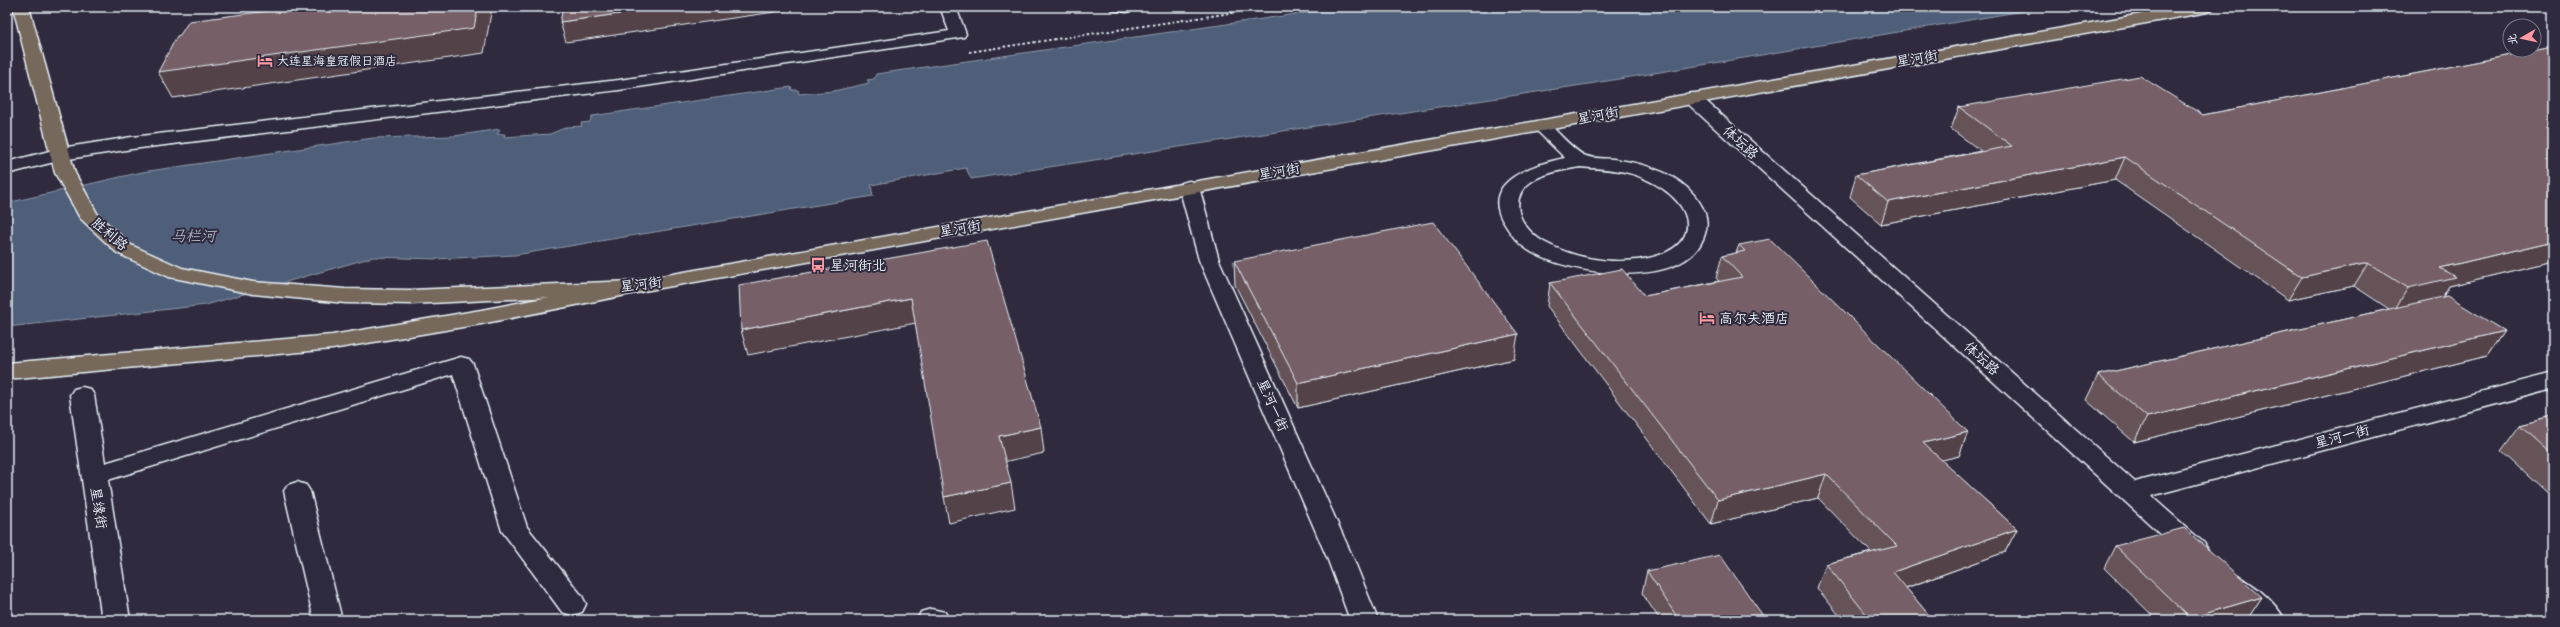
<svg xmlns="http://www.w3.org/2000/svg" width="2560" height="627" viewBox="0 0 2560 627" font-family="'Indie Flower','LXGW WenKai TC',sans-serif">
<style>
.water{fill:#505f79;stroke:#8d99ac}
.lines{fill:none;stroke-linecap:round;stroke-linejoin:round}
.minor-casing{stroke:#e8f1f8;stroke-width:3}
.major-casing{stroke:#e8f1f8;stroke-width:3}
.highway-casing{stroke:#e8f1f8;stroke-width:3}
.path{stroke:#e8f1f8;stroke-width:2;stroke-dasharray:2.5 2.5;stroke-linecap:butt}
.minor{fill:#2f2a3d;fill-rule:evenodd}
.major{fill:#76695c;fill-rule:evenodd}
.highway{fill:#76695c;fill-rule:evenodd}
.wall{fill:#655258;stroke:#e8f1f8}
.shaded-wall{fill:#534247;stroke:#e8f1f8}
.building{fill:#765f66;stroke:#e8f1f8}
.labels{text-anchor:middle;stroke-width:4;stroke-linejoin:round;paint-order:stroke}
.far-poi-label{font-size:12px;fill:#e8f1f8;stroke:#2f2a3d;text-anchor:start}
.street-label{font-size:14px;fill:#e8f1f8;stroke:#2f2a3d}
.poi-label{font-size:14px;fill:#e8f1f8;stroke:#2f2a3d;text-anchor:start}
.water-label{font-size:15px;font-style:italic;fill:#abb7c5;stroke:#2f2a3d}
</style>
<rect width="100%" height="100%" fill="#2f2a3d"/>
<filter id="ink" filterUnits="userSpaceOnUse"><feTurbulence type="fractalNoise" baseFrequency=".025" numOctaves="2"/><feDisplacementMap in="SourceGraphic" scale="8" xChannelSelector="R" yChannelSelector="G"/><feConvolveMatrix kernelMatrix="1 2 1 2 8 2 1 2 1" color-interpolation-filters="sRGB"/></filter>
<g filter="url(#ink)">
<path class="water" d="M1346 7H2047L1595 83 971 179 966 168 871 185 873 196 515 255 436 259 373 257 206 305 7 327V203L142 172 373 138 454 136 500 129 497 134H505L504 137 550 134 567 127 582 126 581 123 590 122 592 116 791 87 792 90H798L799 94 834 91 869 83 867 80 874 79 876 74Z"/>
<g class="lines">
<g class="minor-casing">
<path id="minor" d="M940 7H956L966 34 964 37 619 90 132 149 62 160 7 174V162L61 148 132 137 619 80 949 31Z
M1110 7H1135L1127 12 1112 10Z
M1692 93 1698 94 2135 482 2553 373V389L2151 496 2204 543 2208 550 2204 557 2195 560 2186 557 1686 102 1683 98 1686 94Z
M1541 121 1547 122C1556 130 1576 153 1586 156 1594 159 1605 158 1613 159 1642 163 1675 172 1694 195 1708 212 1711 226 1700 245 1673 290 1565 274 1528 250 1517 243 1511 234 1504 223 1478 181 1535 164 1565 158L1532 126 1535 122ZM1580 167C1602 169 1625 169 1645 179 1701 204 1704 252 1637 260 1606 264 1571 257 1544 242 1533 236 1522 224 1519 212 1512 178 1554 171 1580 167Z
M1189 181 1196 183 1199 187 1219 260 1354 560 1378 620H1350L1328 560 1199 260 1179 187 1182 183Z
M461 357 469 359 473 364 527 527 582 596 586 604 582 612 572 615 562 612 502 531 453 374 108 480 130 620H102L70 395 74 389 82 387 90 389 94 395 105 463Z
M297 482 306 485 310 491 342 620H314L284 491 288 485Z
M2234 575C2252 581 2276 603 2285 620H2253L2224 593 2220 586 2224 579Z
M931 609 945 612 949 620H917L921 612Z"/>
</g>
<g class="major-casing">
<path id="major" d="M13 7H29L75 173 98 215 131 245 182 268 253 282 345 289 411 290 633 281 2181 7H2216L2208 12 633 293 411 304 345 303 253 294 169 277 117 253 80 218 55 173Z"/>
</g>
<g class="highway-casing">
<path id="highway" d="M633 281 641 282 644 287 641 292 481 324 332 349 7 379V363L332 335 481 310Z"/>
</g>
<path class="path" d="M969 52 1271 7"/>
<use href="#minor" class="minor"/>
<use href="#major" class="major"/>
<use href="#highway" class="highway"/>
</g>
<path class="wall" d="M2553 47V261L2449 286 2443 297 2504 331 2487 356 2134 442 2086 400 2098 375 2389 309 2354 286 2288 300 2115 180 1881 224 1850 197 1856 175 1981 151 1951 129 1959 107 2203 115Z
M1739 245 1968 432 1959 456 1941 460 2017 529 2005 552 1906 588 1933 620H1843L1817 588 1826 564 1871 552 1818 498 1711 524 1547 306 1550 283 1645 296 1719 281 1716 278 1722 256 1736 253Z
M1234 261 1514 359 1298 408 1235 285Z
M2553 417V499L2501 451 2520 425Z
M2115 546 2262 597 2248 618 2243 620H2157L2104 568Z
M1647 571 1766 620H1660L1642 593Z"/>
<path class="shaded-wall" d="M478 7H492L484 53 173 98 158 72Z
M670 7H803V8L566 42 560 22Z
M2125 157 2115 180 1881 224 1888 202Z
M2553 241V261L2449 286 2440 301 2393 312 2408 288 2440 268Z
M2368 263 2354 286 2288 300 2302 277Z
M911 298 916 323 748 355 741 330Z
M2504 331 2487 356 2134 442 2147 417Z
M1518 334 1514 359 1298 408V383Z
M1041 427 1044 453 1003 462 999 436Z
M1968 432 1959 456 1913 467 1923 443Z
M1826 474 1818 498 1711 524 1718 500Z
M1011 483 1015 508 949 523 944 497Z
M2017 529 2005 552 1883 596 1893 572Z
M2262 597 2248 618 2243 620H2189L2190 618Z"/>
<path class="building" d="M299 7H478L474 28 158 72 177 36 180 35 189 21Z
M563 7H670L560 22Z
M2553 47V241L2440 268 2455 277 2408 288 2368 263 2302 277 2125 157 1888 202 1856 175 2012 146 1959 107 2140 76 2203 115Z
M1433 222 1518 334 1298 383 1234 261Z
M1770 239 1968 432 1923 443 2017 529 1893 572 1933 620H1871L1826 564 1897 546 1826 474 1718 500 1550 283 1622 269 1645 296 1742 277 1722 256 1745 251 1739 245Z
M987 241 1041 427 999 436 1011 483 944 497 911 298 741 330 739 285Z
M2447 296 2504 331 2147 417 2098 375Z
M2553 417V455L2520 425Z
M2184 528 2262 597 2190 618 2115 546Z
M1720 555 1766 620H1679L1647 571Z"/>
</g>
<defs>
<g id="hotel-bare" transform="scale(1.2)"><path d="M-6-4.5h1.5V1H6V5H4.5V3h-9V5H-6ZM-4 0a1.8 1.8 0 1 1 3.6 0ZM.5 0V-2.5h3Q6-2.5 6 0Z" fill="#ff9aa2" stroke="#2f2a3d" stroke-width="2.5" paint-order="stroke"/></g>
<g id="bus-bare" transform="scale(1.2)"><path d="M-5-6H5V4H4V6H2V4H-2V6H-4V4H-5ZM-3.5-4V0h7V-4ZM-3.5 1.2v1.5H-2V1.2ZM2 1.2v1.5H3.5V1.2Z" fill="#ff9aa2" stroke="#2f2a3d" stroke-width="2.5" paint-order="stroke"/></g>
</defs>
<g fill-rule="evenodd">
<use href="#hotel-bare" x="265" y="61"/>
<use href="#bus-bare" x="818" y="265"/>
<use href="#hotel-bare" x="1707" y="318"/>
</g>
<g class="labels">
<g class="far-poi-label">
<text x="277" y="65">大连星海皇冠假日酒店</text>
</g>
<g class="street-label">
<text transform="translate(1917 58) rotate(-10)" y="5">星河街</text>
<text transform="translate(1598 115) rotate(-11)" y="5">星河街</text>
<text transform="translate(1741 142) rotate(42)" y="5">体坛路</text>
<text transform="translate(1279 171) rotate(-10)" y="5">星河街</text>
<text transform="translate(960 228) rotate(-10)" y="5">星河街</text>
<text transform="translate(110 234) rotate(40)" y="5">胜利路</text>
<text transform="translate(641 284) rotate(-7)" y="5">星河街</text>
<text transform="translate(1982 358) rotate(42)" y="5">体坛路</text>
<text transform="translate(1273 405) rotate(66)" y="5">星河一街</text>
<text transform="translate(2342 436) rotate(-15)" y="5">星河一街</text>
<text transform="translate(99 508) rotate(81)" y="5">星缘街</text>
</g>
<g class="poi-label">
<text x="830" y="270">星河街北</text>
<text x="1719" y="323">高尔夫酒店</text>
</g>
<g class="water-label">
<text x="193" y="241">马栏河</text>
</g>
</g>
<rect width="2560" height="627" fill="none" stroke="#2f2a3d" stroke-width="24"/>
<rect x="12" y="12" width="2536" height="603" fill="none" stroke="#e8f1f8" stroke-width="1.5" filter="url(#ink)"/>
<g transform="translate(2522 38) rotate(261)"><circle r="19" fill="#2f2a3d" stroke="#797a88"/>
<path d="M0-3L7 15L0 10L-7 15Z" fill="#ff9aa2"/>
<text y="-6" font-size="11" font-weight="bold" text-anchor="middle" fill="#e8f1f8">北</text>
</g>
</svg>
